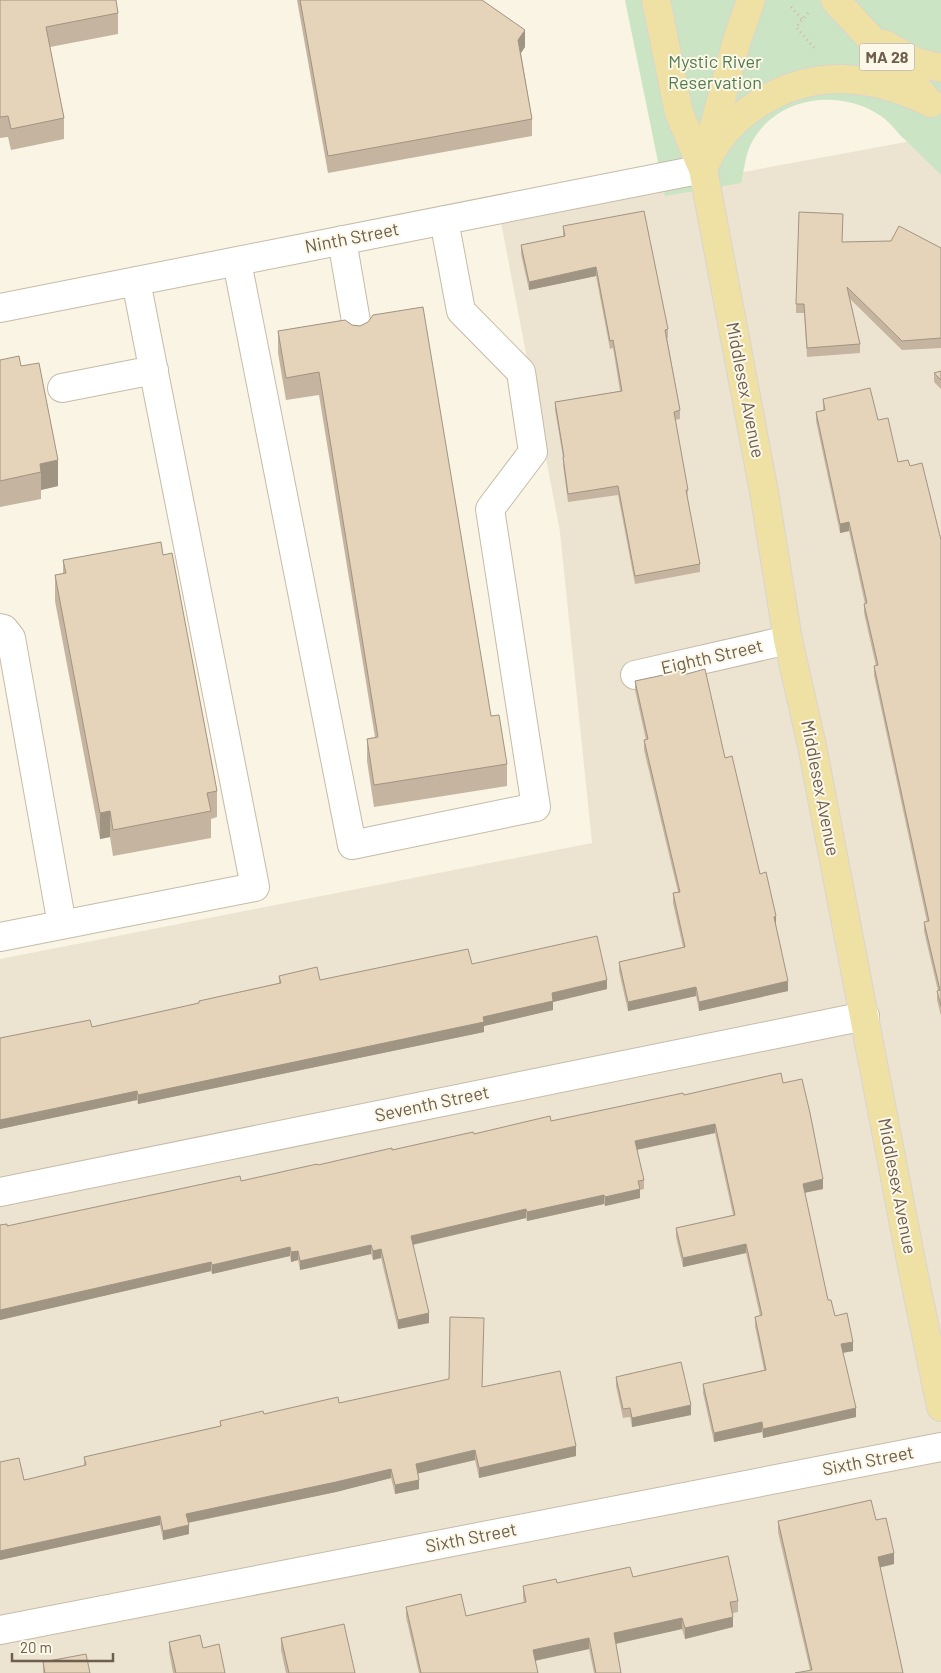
<svg xmlns="http://www.w3.org/2000/svg" width="941" height="1673" viewBox="0 0 941 1673" font-family="Barlow,sans-serif">
<style>
.residential{fill:#ece4d1}
.green{fill:#cbe4c4}
.lines{fill:none;stroke-linecap:round;stroke-linejoin:round}
.minor-casing{stroke:#c6bba9;stroke-width:30}
.major-casing{stroke:#d9d5d1;stroke-width:30}
.path{stroke:#cfbba2;stroke-width:3;stroke-dasharray:1 4;stroke-linecap:butt}
.minor{stroke:#fff;stroke-width:28}
.major{stroke:#efe0a4;stroke-width:28}
.wall{fill:#c5b5a0}
.shaded-wall{fill:#a09482}
.building{fill:#e5d3ba;stroke:#a09482}
.labels{text-anchor:middle;stroke-width:4;stroke-linejoin:round;paint-order:stroke}
.shield{fill:#fcf8e9;stroke:#988c7c;stroke-width:1}
.shield-label{font-size:16px;font-weight:bold;fill:#6d5e4d}
.park-label{font-size:18px;fill:#527c4d;stroke:#fcf8e9}
.street-label{font-size:18px;fill:#6d5e4d;stroke:#fcf8e9}
</style>
<rect width="100%" height="100%" fill="#f9f4e3"/>
<path class="residential" d="M922 139 941 158V1673H0V959L592 843 560 532 500 217Z"/>
<path class="green" d="M625 0H941V175C927 161 914 148 900 135 894 128 888 121 881 116 838 87 773 97 750 146 745 157 744 171 741 183L665 196Z"/>
<g class="lines">
<g class="minor-casing">
<path id="minor" d="M342 240 358 333
M237 262 352 845 536 807 490 509 533 452 521 372 461 311 444 220
M0 308 703 169
M62 388 154 370
M0 628 4 629 11 638 62 925
M635 675 788 640
M0 937 255 887 136 281
M0 1192 865 1016
M0 1630 941 1447"/>
</g>
<g class="major-casing">
<path id="major" d="M656 0 679 113 703 169 764 492 788 640 812 746 912 1266 941 1407
M835 0 924 96
M884 44 916 62 941 68
M709 145 737 40 751 0
M703 169C725 114 784 78 843 79 874 80 905 90 931 103"/>
</g>
<path class="path" d="M791 7 802 19
M808 13 796 27 816 50"/>
<use href="#minor" class="minor"/>
<use href="#major" class="major"/>
</g>
<path class="wall" d="M0 0 118 13V34L50 47 64 118V139L11 150 8 137 0 138Z
M297 0H482L525 47 521 53 532 119V136L328 173Z
M563 226 668 329V338H667L680 410V419L675 420 688 490 687 499 700 564V572L635 584 618 495 568 502 563 465V457L555 410V402L620 391 613 348 610 349 596 276 529 290 521 254V245L563 236Z
M842 242 941 248V348L902 350 850 299 860 344V353L807 357 804 313H796V304Z
M345 320 491 716 507 764V786L374 807 367 761V739L375 737 319 395 286 400 278 353V331Z
M0 360 21 366 58 486 41 490V499L0 507Z
M941 371V389L934 382V373Z
M823 399 878 420 898 462 910 466 941 540V1016L937 1000V991H938L924 931V922H927L874 675V666H876L864 613V604H865L849 531 840 533 816 421V412L823 411Z
M63 560 217 791V817L211 819V838L113 856 110 837 100 839 55 601V575L63 574Z
M683 675 725 758 776 926 788 991 699 1011 696 996 628 1011 619 971V962L683 947 673 903V893L678 892 644 750V740H646L635 690V681Z
M472 964 607 989 553 1002V1010L484 1026V1032L138 1104 137 1100 0 1129V1038L92 1027 199 1003V1001L279 983V976L320 980Z
M783 1083 823 1189 804 1193 828 1300 835 1316 853 1351 843 1353 856 1417 763 1438 762 1432 714 1442 703 1393V1384L764 1370 755 1326V1317L760 1316 746 1253 683 1267 676 1237V1228L733 1215 715 1133 637 1150 644 1180V1189L640 1190V1198L605 1206 604 1204 527 1221 526 1218 413 1245 429 1323 398 1329 381 1258 373 1260 371 1254 300 1270 298 1260 291 1262 290 1256 212 1274 211 1271 0 1320V1225L7 1226 241 1181 474 1134 551 1121 684 1095Z
M616 1377 691 1415 632 1427 630 1417 623 1418 616 1386Z
M483 1387 576 1456 479 1478 475 1460 418 1473 419 1489 395 1494 391 1478 336 1492 188 1523 189 1534 163 1540 160 1525 0 1560V1462L24 1480 29 1479 84 1466V1457L220 1426V1421L339 1403Z
M876 1520 894 1564 880 1567 903 1673 810 1670 778 1532V1521Z
M633 1577 738 1601V1612L733 1613V1627L685 1639 682 1629 616 1644 621 1673H594L589 1649 535 1661 538 1673H419L406 1617V1607L466 1616 524 1603 523 1597V1586Z
M281 1638 355 1673H286L281 1650Z
M169 1642 225 1673H173L169 1651Z
M43 1662 90 1673H43Z"/>
<path class="shaded-wall" d="M525 30V47L518 57V40Z
M596 267V276L529 290V282Z
M58 460V486L41 490V472L40 464Z
M849 522V531L840 533V524Z
M110 811V837L100 839V813Z
M776 916V926H774V917Z
M607 980V989L553 1002V1010L484 1026V1032L138 1104V1095L483 1017 552 993Z
M788 981V991L699 1011V1002Z
M696 987V996L628 1011V1002Z
M137 1091V1100L0 1129V1120Z
M715 1124V1133L635 1150V1141Z
M823 1179V1189L803 1193V1184Z
M640 1189V1198L605 1206V1197Z
M604 1195V1204L527 1221V1212Z
M526 1209V1218L411 1245V1236Z
M746 1244V1253L683 1267V1258Z
M371 1245V1254L300 1270V1261Z
M290 1247V1256L212 1274V1265Z
M381 1249V1258L373 1260V1251Z
M298 1251V1260L291 1262V1252Z
M211 1262V1271L0 1320V1310Z
M429 1313V1323L398 1329V1320Z
M853 1342V1351L841 1353V1344Z
M691 1405V1415L632 1427V1418Z
M856 1408V1417L763 1438V1429Z
M762 1422V1432L714 1442V1433Z
M576 1446V1456L479 1478V1468Z
M475 1450V1460L416 1474V1464Z
M391 1469V1478L336 1492 186 1523V1514Z
M419 1480V1489L395 1494V1485Z
M160 1516V1525L0 1560V1551Z
M189 1525V1534L163 1540V1531Z
M894 1553V1564L878 1568V1557Z
M733 1617V1627L685 1639V1628Z
M682 1618V1629L614 1644V1633Z
M589 1638V1649L533 1661V1650Z"/>
<path class="building" d="M0 0H116L118 13 46 27 64 118 11 129 8 116 0 117Z
M300 0H482L525 30 518 40 532 119 328 156Z
M644 211 668 329 665 330 680 410 674 412 688 490H686L700 564 635 576 618 486 568 494 563 457H564L555 402 622 391 613 340 610 341 596 267 529 282 521 245 565 236 563 226Z
M799 212 843 214 842 242 891 241 899 226 941 248V338L902 341 847 287 860 344 807 348 804 304H796Z
M423 307 491 716 499 715 507 764 374 785 367 739 378 737 319 372 286 378 278 331 345 320 352 325 360 326 368 322 373 315Z
M19 356 21 366 39 363 58 460 40 464 41 472 0 481V360Z
M941 371V380L934 373Z
M870 388 878 420 888 418 898 462 908 460 910 466 922 463 941 540V1006L937 991 940 990 924 922 929 921 874 666 878 665 864 604 867 603 849 522 840 524 816 412 825 410 823 399Z
M161 542 163 555 172 553 217 791 207 793 211 811 113 830 110 811 100 813 55 575 66 573 63 560Z
M705 669 725 758 732 756 760 874 766 872 776 916 774 917 788 981 699 1002 696 987 628 1002 619 962 685 947 673 893 680 892 644 740 648 739 635 681 682 671 683 675Z
M597 936 607 980 552 993 553 1001 483 1017 484 1022 138 1095 137 1091 0 1120V1038L90 1020 92 1027 199 1003V1001L281 983 279 976 317 967 320 980 468 949 472 964Z
M781 1073 783 1083 802 1079 810 1113 823 1179 803 1184 828 1300H831L835 1316 847 1313 853 1342 841 1344 856 1408 763 1429 762 1422 714 1433 703 1384 766 1370 755 1317 762 1315 746 1244 683 1258 676 1228 735 1215 715 1124 635 1141 644 1180 638 1181 640 1189 605 1197 604 1195 527 1212 526 1209 411 1236 429 1313 398 1320 381 1249 373 1251 371 1245 300 1261 298 1251 291 1252 290 1247 212 1265 211 1262 0 1310V1225L7 1224V1226L240 1176 241 1181 317 1164 318 1165 392 1148V1150L473 1132 474 1134 550 1116 551 1121 683 1093 684 1095Z
M450 1317 484 1318 482 1387 560 1371 576 1446 479 1468 475 1450 416 1464 419 1480 395 1485 391 1469 336 1482 186 1514 189 1525 163 1531 160 1516 0 1551V1462L19 1458 24 1480 29 1479 86 1465 84 1457 221 1426 220 1421 263 1411 264 1414 338 1397 339 1403 449 1379Z
M681 1362 691 1405 632 1418 630 1408 623 1409 616 1377Z
M871 1500 876 1520 886 1518 894 1553 878 1557 903 1673H795L812 1670 778 1521Z
M728 1556 738 1601 730 1602 733 1617 685 1628 682 1618 614 1633 621 1673H596L589 1638 533 1650 538 1673H421L406 1607 461 1594 466 1616 526 1602 523 1586 556 1579 557 1583 630 1567 633 1577Z
M344 1624 355 1673H289L281 1638Z
M200 1635 203 1648 219 1644 225 1673H176L169 1642Z
M86 1654 90 1673H45L43 1662Z"/>
<g class="labels">
<rect class="shield" x="859.5" y="43.5" width="55" height="27" rx="4"/>
<g class="shield-label">
<text x="887" y="63">MA 28</text>
</g>
<g class="park-label">
<text x="715" y="68">Mystic River<tspan x="715" dy="21">Reservation</tspan></text>
</g>
<g class="street-label">
<text transform="translate(352 238) rotate(-11)" y="6">Ninth Street</text>
<text transform="translate(745 390) rotate(79)" y="6">Middlesex Avenue</text>
<text transform="translate(712 657) rotate(-13)" y="6">Eighth Street</text>
<text transform="translate(820 788) rotate(79)" y="6">Middlesex Avenue</text>
<text transform="translate(432 1104) rotate(-12)" y="6">Seventh Street</text>
<text transform="translate(897 1186) rotate(79)" y="6">Middlesex Avenue</text>
<text transform="translate(868 1461) rotate(-11)" y="6">Sixth Street</text>
<text transform="translate(471 1538) rotate(-11)" y="6">Sixth Street</text>
</g>
</g>
<path d="M12 1653v8h101v-8" fill="none" stroke="#6d5e4d" stroke-width="2.5"/>
<text x="20" y="1653" font-size="15" fill="#6d5e4d" stroke="#fcf8e9" stroke-width="4" paint-order="stroke">20 m</text>
</svg>
